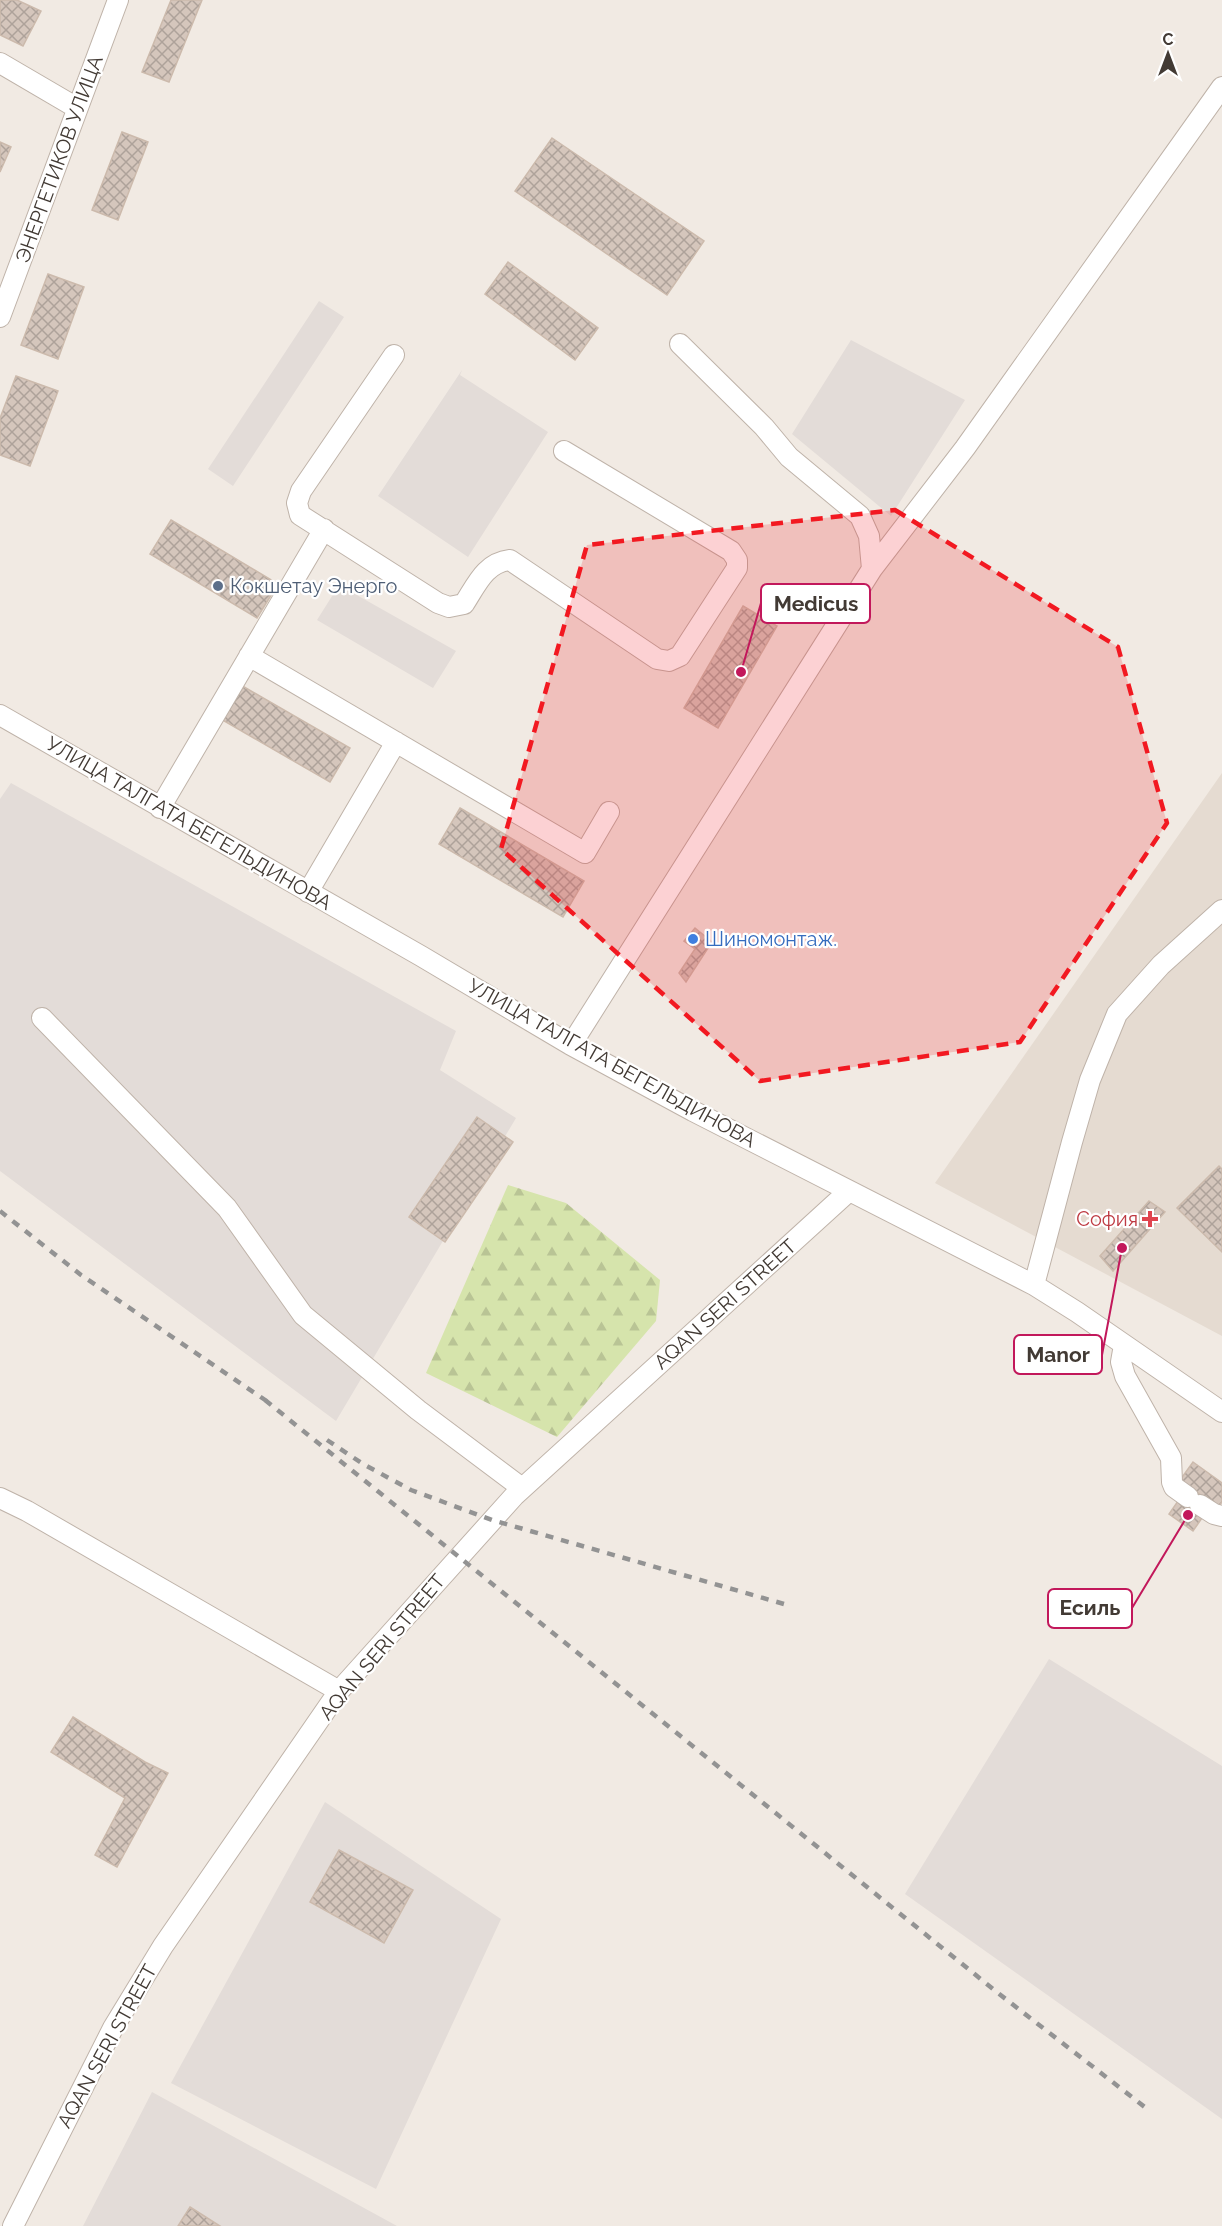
<svg xmlns="http://www.w3.org/2000/svg" width="1222" height="2226" viewBox="0 0 1222 2226" font-family="Raleway,sans-serif">
<style>
.residential{fill:#e5dbd1}
.industrial{fill:#e3dcd8}
.forest{fill:url(#forest-firs)}
.building{fill:url(#building-cross-hatch);stroke:#ccbaac;stroke-width:1.5}
.lines{fill:none;stroke-linecap:round;stroke-linejoin:round}
.minor-casing{stroke:#bfb3a9;stroke-width:22}
.minor{stroke:#fff;stroke-width:20}
.rail{stroke:#939393;stroke-width:4.5;stroke-dasharray:8 8;stroke-linecap:butt}
.marked{fill:#f21921;fill-opacity:0.2;stroke:#f21921;stroke-width:4.5;stroke-dasharray:12 8;stroke-linejoin:round}
.service-dot{fill:#5c6f8a;stroke:#fff;stroke-width:2}
.shop-dot{fill:#3f7fe0;stroke:#fff;stroke-width:2}
.health-dot{fill:#e0444e;stroke:#fff;stroke-width:2}
.labels{text-anchor:middle;stroke-width:4.5;stroke-linejoin:round;paint-order:stroke}
.street-label{font-size:20px;fill:#423a34;stroke:#fff}
.service-label{font-size:20px;fill:#4e5e75;stroke:#fff;text-anchor:start}
.shop-label{font-size:20px;fill:#366cbe;stroke:#fff;text-anchor:start}
.health-label{font-size:20px;fill:#be3a42;stroke:#fff;text-anchor:end}
.leader{fill:none;stroke:#c2185b;stroke-width:2}
.callout-dot{fill:#c2185b;stroke:#fff;stroke-width:2}
.callout{fill:#fff;stroke:#c2185b;stroke-width:2}
.callout-label{font-size:21px;text-anchor:middle;font-weight:bold;fill:#423a34}
</style>
<defs>
<pattern id="forest-firs" width="22" height="20" patternUnits="userSpaceOnUse" patternTransform="scale(1.5)"><rect width="22" height="20" fill="#d6e4ac"/><path d="M5 1l3.5 6h-7zM16 11l3.5 6h-7z" fill="#b9c495"/></pattern>
<pattern id="building-cross-hatch" width="8" height="8" patternUnits="userSpaceOnUse" patternTransform="scale(1.5)"><rect width="8" height="8" fill="#d5c6bc"/><path d="M0 0l8 8M0 8l8-8" fill="none" stroke="#aea29a"/></pattern>
</defs>
<rect width="100%" height="100%" fill="#f1eae3"/>
<path class="residential" d="M1222 773V1336L935 1183Z"/>
<path class="industrial" d="M319 301 344 317 233 486 208 469Z
M851 340 965 400 891 516 792 434Z
M462 370 460 375 548 432 468 557 378 496Z
M339 585 456 651 433 688 317 620Z
M11 783 456 1031 440 1070 516 1118 336 1421 0 1171V799Z
M1049 1659 1222 1766V2119L905 1894Z
M325 1802 501 1919 376 2189 171 2083Z
M152 2092 397 2226H83Z"/>
<path class="forest" d="M508 1185 566 1203 660 1280 656 1321 557 1437 426 1373Z"/>
<path class="building" d="M0 0H17L41 11 23 46 0 35Z
M171 0H202L169 82 142 72Z
M122 132 148 142 118 220 92 210Z
M552 138 704 241 667 295 515 191Z
M0 142 11 147 0 172Z
M508 262 598 328 575 360 485 294Z
M48 274 84 287 58 359 21 345Z
M16 376 58 391 30 466 0 455V418Z
M171 520 278 584 257 618 150 554Z
M743 606 777 626 718 728 684 708Z
M239 684 350 748 330 782 219 718Z
M460 808 584 881 563 917 439 844Z
M695 928 712 942 686 982 679 973 695 949 684 941Z
M477 1117 513 1142 445 1242 409 1217Z
M1219 1166 1222 1169V1252L1177 1208Z
M1149 1201 1165 1212 1113 1271 1100 1256Z
M1193 1462 1222 1483V1502L1218 1507 1180 1480Z
M1178 1501 1202 1518 1193 1531 1169 1514Z
M73 1717 145 1762 168 1773 117 1867 95 1855 125 1798 51 1752Z
M339 1850 413 1890 384 1943 310 1902Z
M190 2207 220 2226H178Z"/>
<g class="lines">
<g class="minor-casing">
<path id="minor" d="M0 63 77 108
M0 317 118 0
M680 344 764 427 789 457 860 516 869 536 872 569
M394 355 301 491 297 503 300 515 438 603 449 607 464 604C477 584 485 563 510 560L657 659 669 661 680 656 737 568V560L731 551 564 451
M249 656 585 853 609 812
M0 715 421 956 571 1045 693 1111 1034 1285 1077 1312 1222 1412
M160 808 324 529
M308 892 396 742
M42 1018 227 1208 303 1315 418 1410 522 1488
M571 1045 872 569 965 448 1222 87
M1034 1285 1072 1142 1090 1080 1117 1014 1161 965 1222 910
M1124 1345 1121 1362 1125 1376 1171 1458 1172 1482 1174 1487 1188 1497
M0 1498 27 1511 339 1691
M1200 1505 1214 1514 1222 1516
M13 2226 113 2028 163 1946 339 1691 515 1495 849 1191"/>
</g>
<use href="#minor" class="minor"/>
<path class="rail" d="M0 1211 81 1275 271 1404
M265 1400 998 1993 1146 2108
M327 1440 363 1464 411 1490 492 1520 791 1606"/>
</g>
<path class="marked" d="M895 510 1118 647 1167 823 1020 1042 760 1081 501 849 587 545Z"/>
<circle class="service-dot" cx="218" cy="586" r="6"/>
<circle class="shop-dot" cx="693" cy="939" r="6"/>
<path class="health-dot" d="M1147 1210h6v6h6v6h-6v6h-6v-6h-6v-6h6z"/>
<g class="labels">
<g class="street-label">
<text transform="translate(59 159) rotate(-70)" y="7">ЭНЕРГЕТИКОВ УЛИЦА</text>
<text transform="translate(189 823) rotate(30)" y="7">УЛИЦА ТАЛГАТА БЕГЕЛЬДИНОВА</text>
<text transform="translate(612 1063) rotate(29)" y="7">УЛИЦА ТАЛГАТА БЕГЕЛЬДИНОВА</text>
<text transform="translate(725 1304) rotate(-42)" y="7">AQAN SERI STREET</text>
<text transform="translate(382 1647) rotate(-50)" y="7">AQAN SERI STREET</text>
<text transform="translate(107 2046) rotate(-61)" y="7">AQAN SERI STREET</text>
</g>
<g class="service-label">
<text x="230" y="593">Кокшетау Энерго</text>
</g>
<g class="shop-label">
<text x="705" y="946">Шиномонтаж.</text>
</g>
<g class="health-label">
<text x="1138" y="1226">София</text>
</g>
</g>
<path class="leader" d="M741 672L761 603M1122 1248L1102 1355M1188 1515L1132 1608"/>
<g class="callout-dot">
<circle cx="741" cy="672" r="6"/>
<circle cx="1122" cy="1248" r="6"/>
<circle cx="1188" cy="1515" r="6"/>
</g>
<g class="callout">
<rect x="761" y="584" width="109" height="39" rx="6"/>
<rect x="1014" y="1335" width="88" height="39" rx="6"/>
<rect x="1048" y="1589" width="84" height="39" rx="6"/>
</g>
<g class="callout-label">
<text x="816" y="611">Medicus</text>
<text x="1058" y="1362">Manor</text>
<text x="1090" y="1615">Есиль</text>
</g>
<g transform="translate(1168 54)" stroke="#ffffff" stroke-width="4.5" paint-order="stroke">
<path d="M0-4.5L10 22L0 15L-10 22Z" fill="#423a34"/>
<text y="-9" font-size="16" font-weight="bold" text-anchor="middle" fill="#423a34">С</text>
</g>
</svg>
